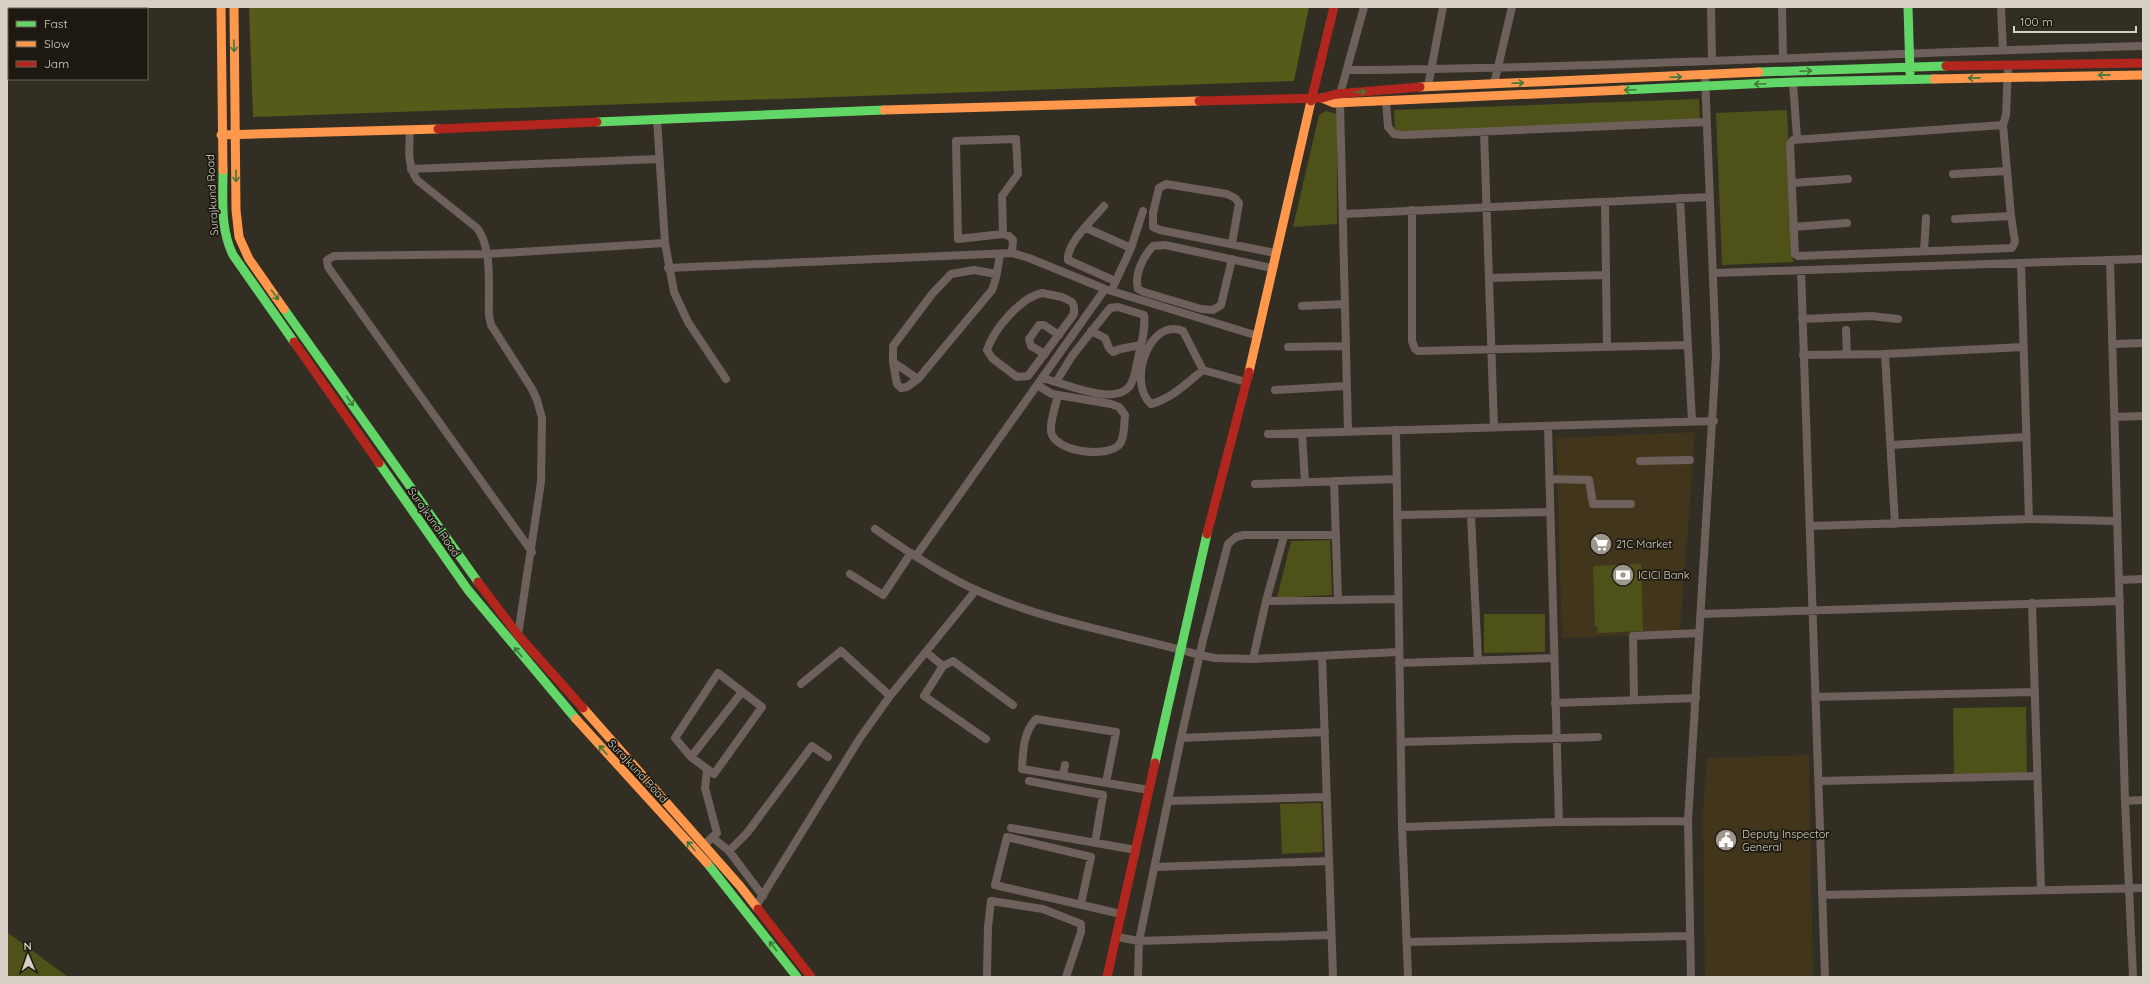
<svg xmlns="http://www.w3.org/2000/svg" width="2150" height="984" viewBox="0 0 2150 984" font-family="Quicksand,sans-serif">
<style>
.built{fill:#41361c}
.green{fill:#4e5218}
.forest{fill:#565b19}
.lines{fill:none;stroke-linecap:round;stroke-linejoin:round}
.street{stroke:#6e615b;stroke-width:8}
.fast{stroke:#63d668;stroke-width:9}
.slow{stroke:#ff974d;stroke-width:9}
.jam{stroke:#b3261e;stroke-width:9}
.oneway{stroke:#40783c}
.labels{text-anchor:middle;stroke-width:3.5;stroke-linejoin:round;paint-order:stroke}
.street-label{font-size:11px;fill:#d7d1c5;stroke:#1d1910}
.poi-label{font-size:11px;fill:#d7d1c5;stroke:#1d1910;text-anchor:start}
</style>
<rect width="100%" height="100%" fill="#332e23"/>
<path class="built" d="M1695 432 1680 633 1562 638 1556 438Z
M1809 755 1813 977H1705L1703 809 1707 758Z"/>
<path class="green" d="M1699 99 1700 121 1395 132 1394 110Z
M1787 110 1793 262 1722 265 1716 113Z
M1326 111 1337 114V224L1293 227 1319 115Z
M1330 540 1332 595 1277 598 1291 541Z
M1641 564 1643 631 1598 633 1597 626H1595L1593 566Z
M1484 614H1545V652L1484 653Z
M2026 707 2027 775 1954 776 1953 708Z
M1321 803 1323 852 1282 854 1280 804Z
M7 932 68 977H7Z"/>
<path class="forest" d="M249 7H1309L1294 81 253 117Z"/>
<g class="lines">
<path class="street" d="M1711 7 1712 60
M1782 7 1783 57
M2001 7 2003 50
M1348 70C1613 68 1878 53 2143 46
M1793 82 1797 138
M1494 84 1512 7
M1428 86 1443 7
M1340 94 1364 7
M1386 101 1388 127 1394 134 1403 135 1706 122
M1340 103 1348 431
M657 119 665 243 674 292 688 322 726 379
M2003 125 1793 140 1790 144 1795 254 1798 256 2012 248 2015 242 2011 216 2003 125 2006 115 2008 66
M410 130C409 149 407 164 417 180L477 228C493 248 488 290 489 316L491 325 532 389 537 400 542 418 541 482 518 635
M1484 132 1494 427
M411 169 658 159
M1953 174 2007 171
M1792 183 1848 179
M1680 198 1692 421
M1605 202 1607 347
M1104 206C1093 219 1066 244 1068 260L1115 281
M1412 210V341L1415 349 1418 351 1688 345
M1343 214 1709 197
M1955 219 2011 216
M1793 227 1847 223
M1086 228 1131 248
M1003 234 1002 196 1018 174 1016 139 956 141 958 239 1003 234 1009 236 1013 240 1012 253
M1232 244 1239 203 1235 198 1227 194 1166 184 1159 188 1153 213V227L1160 230 1275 253
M1924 251 1926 218
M1232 259 1221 305 1213 310 1201 309 1144 292 1138 289C1134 274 1143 257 1153 246L1165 245 1272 268
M2110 260 2125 801 2133 977
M2021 263 2029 519
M668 268 1012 253 1029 258 1105 289 1258 336
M1801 270 1825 977
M1714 273 2143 259
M996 274 974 270 951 274 932 294 893 346V362L918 379 992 290C997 279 998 266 1000 254
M1489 278 1606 275
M1114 285 1131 248 1143 211
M1042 293 1062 297 1072 302 1074 307V314L1028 376 1017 377 992 358 987 350C994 329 1020 298 1042 293Z
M1302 306 1345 304
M1802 319 1871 316 1898 319
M1846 330 1847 355
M1091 331 1105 338 1109 348 1113 352 1120 349 1141 345
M2113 344 2143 343
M1288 347 1346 346
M1045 354 1031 346 1029 339 1039 325H1044L1059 335
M1885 354 1895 524
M1803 355 1885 354 2023 347
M893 362 897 384 901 388 907 387 918 379
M1203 370C1187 383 1171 399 1151 404 1127 383 1149 317 1183 331L1203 370 1246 382
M1042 378 1056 382 1072 356 1110 308 1118 307 1144 315C1146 330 1141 344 1138 358 1136 367 1135 380 1129 387 1115 404 1073 387 1056 382
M1037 385 1052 394 1111 404 1119 407 1125 415C1124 423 1125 438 1119 445 1106 458 1060 452 1052 435 1048 427 1056 404 1058 395
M1275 390 1347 386
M2115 417 2143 416
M1548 426 1559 822
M1396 430 1402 827 1408 977
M1302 433 1305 482
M1268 434 1714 421
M1892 445 2025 437
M1640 461 1690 460
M1549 479 1589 480 1593 504H1631
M1334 481 1338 599
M1255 484 1396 479
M1397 515 1550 512
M1471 515 1478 660
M1811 526 2029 519 2117 521
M875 529C905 550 942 575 976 590 1046 622 1126 634 1200 655L1215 658 1253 659 1399 652
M532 552 328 267 327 260 334 256 487 254 665 243
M916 556 1105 289
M850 574 883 595 911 553
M2119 580 2143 579
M1266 601 1398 599
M2032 603 2041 890
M1701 614 2120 601
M926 652 943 666 953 661 1013 705
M1322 656 1333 977
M1253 659 1266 601 1284 536
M1399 663 1554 658
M943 666 924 696 986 739
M801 684 841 651 890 696
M1815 697 2035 692
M1634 700 1633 636 1699 633
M1555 703 1696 698
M1181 738 1325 732
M1401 742 1598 737
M691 757 675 738 718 673 762 707 714 774 691 757 742 692
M1063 775 1065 765
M1029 781 1103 795 1095 843
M1819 781 2037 776
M1106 783 1116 732 1036 719C1023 733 1023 751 1022 769L1149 790
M1168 801 1327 797
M2125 801 2143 800
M1402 827 1559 822 1688 821
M1011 828 1136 850
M712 837 729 851 763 896
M704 845 717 833 705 788 707 770
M729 851 747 833 812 746 828 757
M1154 867 1329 861
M1822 895 2143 888
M1081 904 1091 857 1007 837 995 885 1121 914
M756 906 860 738 890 696 976 590
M1117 937 1139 941 1331 935
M1407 942 1689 936
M987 977 988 927 991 901 1043 909 1081 924V932L1066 977
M1138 977 1139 941 1181 738 1203 640 1228 544 1236 537 1244 535H1336
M1691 977 1688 821 1716 355 1705 75"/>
<path class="fast" d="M1908 7 1910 73
M1759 72 1946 66
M1623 90 1793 82 1934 79
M597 122 884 110
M223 170C223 199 220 229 233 255L294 342
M284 309 478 582
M379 463 468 590 576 719
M1155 763 1207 534
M707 863 797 977"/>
<path class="slow" d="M221 7 223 170
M234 7 236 210 239 237 249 259 284 309
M1934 79 2143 75
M1420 87 1759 72
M1322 98 1334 103 1623 90
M884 110 1199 101
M221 135 438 129
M1249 372 1311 101
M583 708 740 886 758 909
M576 719 707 863"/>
<path class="jam" d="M1946 66 2143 63
M1199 101 1322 98 1336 94 1420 87
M1311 101 1334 7
M438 129 597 122
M294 342 379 463
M1207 534 1249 372
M478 582 518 635 583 708
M758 909 811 977
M1107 977 1155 763"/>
</g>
<defs><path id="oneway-shaft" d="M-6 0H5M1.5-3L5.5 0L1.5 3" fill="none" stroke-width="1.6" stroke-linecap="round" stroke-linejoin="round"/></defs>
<g class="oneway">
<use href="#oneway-shaft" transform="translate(234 46) rotate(89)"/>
<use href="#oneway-shaft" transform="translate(1806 71) rotate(-3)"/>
<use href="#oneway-shaft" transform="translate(2104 75) rotate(179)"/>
<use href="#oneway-shaft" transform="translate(1676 77) rotate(-2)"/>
<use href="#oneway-shaft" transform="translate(1974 78) rotate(179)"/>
<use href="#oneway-shaft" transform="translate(1518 83) rotate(-2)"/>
<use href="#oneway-shaft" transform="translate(1760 84) rotate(177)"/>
<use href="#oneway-shaft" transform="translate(1630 90) rotate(178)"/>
<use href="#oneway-shaft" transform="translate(1360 92) rotate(-5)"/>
<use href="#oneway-shaft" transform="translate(236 176) rotate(89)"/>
<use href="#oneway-shaft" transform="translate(275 295) rotate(54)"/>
<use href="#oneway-shaft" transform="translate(350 401) rotate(55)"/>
<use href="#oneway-shaft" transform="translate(518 652) rotate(-129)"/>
<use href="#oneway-shaft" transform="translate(603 750) rotate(-131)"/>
<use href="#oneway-shaft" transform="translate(691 846) rotate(-131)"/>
<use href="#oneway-shaft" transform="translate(773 946) rotate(-128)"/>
</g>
<defs>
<g id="supermarket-disc" transform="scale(1.15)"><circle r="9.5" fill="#9e988c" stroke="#1d1910"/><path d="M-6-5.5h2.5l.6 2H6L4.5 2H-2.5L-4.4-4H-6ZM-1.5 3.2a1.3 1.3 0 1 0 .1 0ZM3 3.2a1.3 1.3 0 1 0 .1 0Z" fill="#fff"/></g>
<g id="bank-disc" transform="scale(1.15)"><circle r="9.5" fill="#9e988c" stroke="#1d1910"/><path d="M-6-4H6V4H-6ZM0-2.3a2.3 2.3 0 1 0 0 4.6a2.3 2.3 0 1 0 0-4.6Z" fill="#fff"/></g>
<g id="civic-disc" transform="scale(1.15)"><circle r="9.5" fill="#9e988c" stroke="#1d1910"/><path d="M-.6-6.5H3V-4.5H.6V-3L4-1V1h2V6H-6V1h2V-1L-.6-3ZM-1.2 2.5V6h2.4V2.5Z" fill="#fff"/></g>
</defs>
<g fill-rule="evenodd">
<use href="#supermarket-disc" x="1601" y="544"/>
<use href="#bank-disc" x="1623" y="575"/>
<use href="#civic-disc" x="1726" y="840"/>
</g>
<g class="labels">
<g class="street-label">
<text transform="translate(212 195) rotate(-93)" y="4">Surajkund Road</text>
<text transform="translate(434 522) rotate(55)" y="4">Surajkund Road</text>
<text transform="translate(638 771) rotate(47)" y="4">Surajkund Road</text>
</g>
<g class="poi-label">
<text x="1616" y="548">21C Market</text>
<text x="1638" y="579">ICICI Bank</text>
<text x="1742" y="838">Deputy Inspector<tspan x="1742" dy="13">General</tspan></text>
</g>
</g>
<rect width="2150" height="984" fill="none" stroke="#d7d1c5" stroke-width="16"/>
<rect x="8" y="8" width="140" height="72" fill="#1d1910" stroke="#676358"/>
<rect x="16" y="21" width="20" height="6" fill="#63d668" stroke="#676358"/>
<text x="44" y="28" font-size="12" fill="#d7d1c5">Fast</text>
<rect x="16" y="41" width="20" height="6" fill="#ff974d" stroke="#676358"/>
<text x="44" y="48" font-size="12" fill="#d7d1c5">Slow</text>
<rect x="16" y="61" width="20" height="6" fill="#b3261e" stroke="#676358"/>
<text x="44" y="68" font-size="12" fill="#d7d1c5">Jam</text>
<g transform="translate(28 956) rotate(358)" stroke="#1d1910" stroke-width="3" paint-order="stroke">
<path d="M0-3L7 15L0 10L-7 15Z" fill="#d7d1c5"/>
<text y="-6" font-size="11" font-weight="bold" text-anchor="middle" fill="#d7d1c5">N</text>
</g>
<path d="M2014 26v6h122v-6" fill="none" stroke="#d7d1c5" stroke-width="2"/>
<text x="2020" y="26" font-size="12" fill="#d7d1c5" stroke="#1d1910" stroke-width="3" paint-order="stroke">100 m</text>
</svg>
